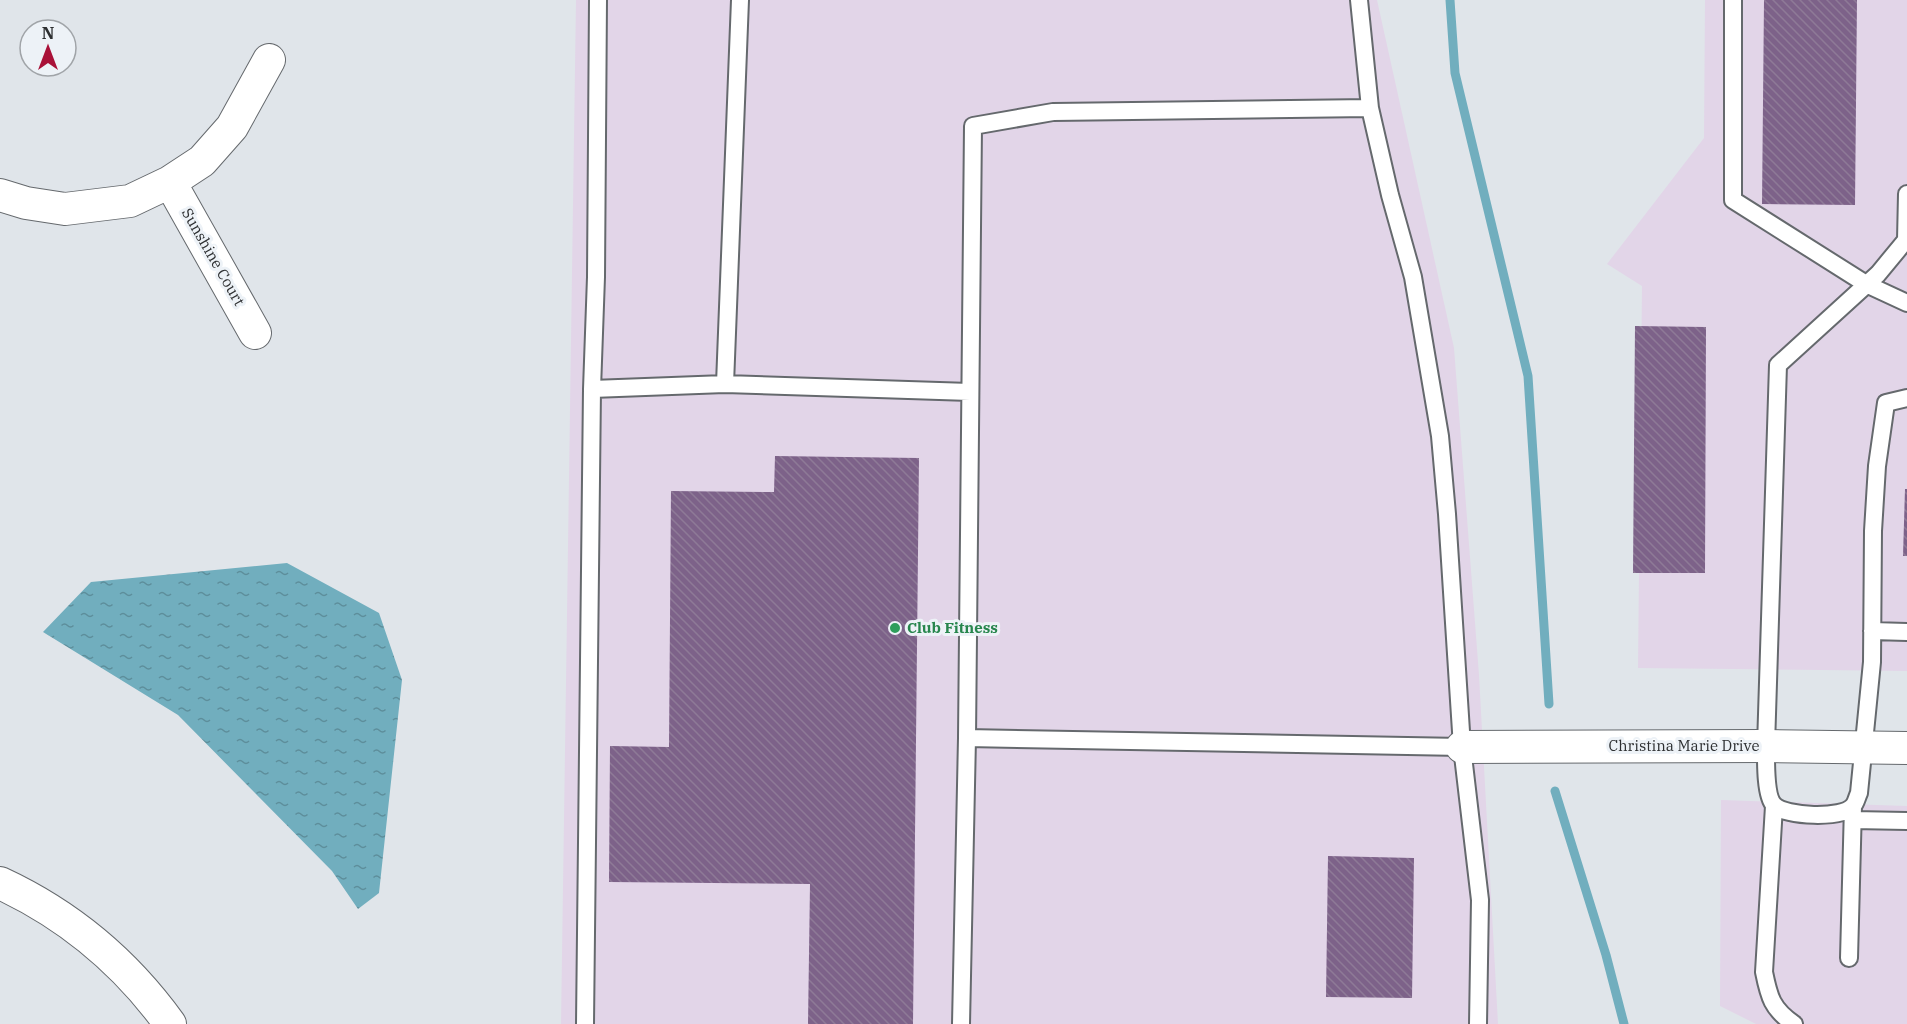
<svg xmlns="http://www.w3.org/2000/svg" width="1907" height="1024" viewBox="0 0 1907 1024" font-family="'IBM Plex Serif',serif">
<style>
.commercial{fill:#e2d5e8}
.water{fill:url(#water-ripples)}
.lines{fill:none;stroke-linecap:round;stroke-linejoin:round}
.stream{stroke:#71aebe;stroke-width:9}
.building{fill:url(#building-back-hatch)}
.service-casing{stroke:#65696d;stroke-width:20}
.minor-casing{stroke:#65696d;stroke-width:34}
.service{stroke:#fff;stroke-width:16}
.minor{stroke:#fff;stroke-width:32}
.leisure-dot{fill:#2e9e5b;stroke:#edf2f7;stroke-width:2}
.labels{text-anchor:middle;stroke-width:6;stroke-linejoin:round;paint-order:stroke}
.street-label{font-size:15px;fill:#2d2f31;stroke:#edf2f7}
.leisure-label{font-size:15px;font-weight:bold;fill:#27864d;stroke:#edf2f7;text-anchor:start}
</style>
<defs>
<pattern id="water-ripples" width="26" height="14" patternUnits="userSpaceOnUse" patternTransform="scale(1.5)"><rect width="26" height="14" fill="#71aebe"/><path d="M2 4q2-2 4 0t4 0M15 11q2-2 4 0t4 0" fill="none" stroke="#5d8e9b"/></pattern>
<pattern id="building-back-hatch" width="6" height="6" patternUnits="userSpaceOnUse" patternTransform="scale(1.5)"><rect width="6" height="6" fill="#7d6289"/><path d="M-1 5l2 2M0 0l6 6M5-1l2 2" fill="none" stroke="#8e7a97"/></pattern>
</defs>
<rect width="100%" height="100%" fill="#e0e5ea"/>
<path class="commercial" d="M576 0H1377L1454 348 1479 675 1498 1024H561Z
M1705 0H1907V671L1638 668 1642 286 1607 264 1704 138Z
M1721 800 1907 806V1024H1756L1720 1006Z"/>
<path class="water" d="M287 563 379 613 402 680 379 893 358 909 332 871 178 715 43 632 91 582Z"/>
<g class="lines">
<path class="stream" d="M1450 0 1455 73 1528 376 1549 704
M1555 791 1606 955 1624 1024"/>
</g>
<path class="building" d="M1764 0H1857L1855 205 1762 204Z
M1635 326 1706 327 1705 573H1633Z
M775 456 919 458 913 1024H808L810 884 609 882 610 746 669 747 671 491 774 492Z
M1905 489H1907V556H1903Z
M1328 856 1414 858 1412 998 1326 997Z"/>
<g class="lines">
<g class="service-casing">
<path id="service" d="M1359 0 1370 108
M1733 0V200L1866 284 1907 303
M1907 194 1906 240 1878 274 1778 365 1766 746C1766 759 1765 796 1774 805 1785 817 1843 819 1853 806 1856 803 1857 797 1859 793L1872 662 1873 531 1877 466 1886 403 1907 398
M725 384 740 0
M592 389 725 384 970 392
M1872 631 1907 632
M967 738 1462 747
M1774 806 1764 972C1769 997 1772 1009 1794 1024
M1853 820 1907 821
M1849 958 1853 806
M585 1024 592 389 596 277 598 0
M961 1024 967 738 973 126 1053 112 1370 108 1390 195 1413 277 1440 436 1447 514 1462 747 1480 900 1478 1024"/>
</g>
<g class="minor-casing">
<path id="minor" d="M170 182 255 333
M0 195 26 203 65 209 130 201 170 182 202 161 232 127 269 60
M1462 747 1766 746 1907 748
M0 883C69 915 126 963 170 1024"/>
</g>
<use href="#service" class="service"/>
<use href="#minor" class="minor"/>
</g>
<circle class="leisure-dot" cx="895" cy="628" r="6"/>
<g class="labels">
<g class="street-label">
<text transform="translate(213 257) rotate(60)" y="5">Sunshine Court</text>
<text x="1684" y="751">Christina Marie Drive</text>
</g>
<g class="leisure-label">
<text x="907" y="633">Club Fitness</text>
</g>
</g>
<g transform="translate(48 48)"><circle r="28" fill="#edf2f7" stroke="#a0a4a8" stroke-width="1.5"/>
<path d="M0-4.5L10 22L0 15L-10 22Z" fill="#a91138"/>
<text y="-9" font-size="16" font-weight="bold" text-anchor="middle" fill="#2d2f31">N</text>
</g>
</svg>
